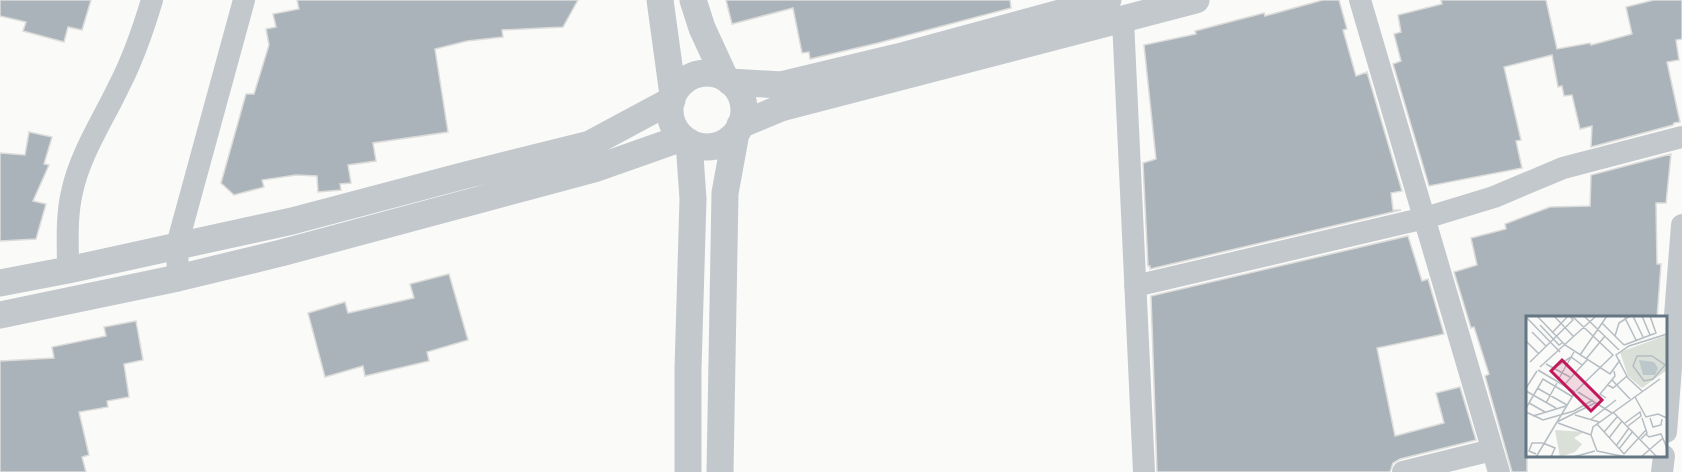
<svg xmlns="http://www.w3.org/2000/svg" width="1682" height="472" viewBox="0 0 1682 472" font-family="'Source Sans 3',sans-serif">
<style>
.building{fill:#aab3b9;stroke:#dcdcda;stroke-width:1.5}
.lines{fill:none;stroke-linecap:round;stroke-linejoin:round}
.minor{stroke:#c3c8cc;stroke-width:22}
.tertiary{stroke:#c3c8cc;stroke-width:27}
.inset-road{fill:none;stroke:#b5bdc2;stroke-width:1.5}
.view{fill:#c2185b;fill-opacity:0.15;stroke:#c2185b;stroke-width:3}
.inset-edge{fill:none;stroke:#657683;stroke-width:3}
</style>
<rect width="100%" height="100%" fill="#fafaf8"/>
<path class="building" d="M0 0H91L82 30 68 27 64 42 23 31 26 22 0 16Z
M297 0H578L563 27 502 30 503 37 467 41 435 49 448 132 373 143 376 161 348 165 351 183 340 184 341 190 318 192 317 176 296 175 262 180 264 187 234 195 221 183 246 94H254L269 45 266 29 276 27 273 14 299 9Z
M726 0H1010L1011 8 878 43 810 59 809 52 802 53 793 8 732 24Z
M1323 0H1339L1347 29 1343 30 1356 76 1367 72 1402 191 1391 193 1393 210H1401L1150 269V266H1148L1143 163 1156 159 1144 45 1196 34 1195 31 1264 13 1265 16Z
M1441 0H1546L1557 49 1590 43 1591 45 1632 34 1626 7 1654 0H1682V39L1676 40 1679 60 1667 62 1680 122 1674 123 1673 125 1591 147 1592 126 1580 129 1572 95 1564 96 1562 86 1558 87 1552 55 1504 67 1521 140 1516 141 1522 168 1429 186 1393 64 1401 61 1394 34 1401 32 1398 15 1442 4Z
M29 132 52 137 44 164 49 165 33 201 46 204 36 239 0 241V153L25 155Z
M1671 154 1666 203H1656L1657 264H1661L1657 318H1527V472H1512L1485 376 1489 374 1474 327 1471 328 1454 272 1477 265 1471 238 1506 229 1505 224 1550 207 1590 206 1591 175Z
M1408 236 1422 281 1428 279 1444 334 1377 348 1395 436 1444 423 1436 393 1460 387 1476 440 1400 459 1393 463 1390 472H1157L1151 296Z
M449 274 468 340 427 352 429 361 365 376 363 366 325 377 308 313 345 302 348 313 414 298 410 284Z
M136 321 143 360 124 364 129 397 107 401 108 407 79 412 89 455 82 457 86 472H0V361L54 358 52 347 106 336 104 327Z"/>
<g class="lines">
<path class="minor" d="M1360 0 1499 472
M1123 20 1144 472
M68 270C68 244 66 217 72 192 80 154 103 120 119 86 133 59 143 30 152 0
M178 278 177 245 244 0
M1135 286 1425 218 1494 197 1563 168 1682 137
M1666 432 1682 225
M1403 472 1492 450
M1662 472 1664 456"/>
<path class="tertiary" d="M660 0 673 95
M693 0 702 28 725 78
M670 110a37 37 0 1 1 74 0a37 37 0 1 1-74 0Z
M730 82 781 85 898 57 1108 0
M740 125 781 108 1196 0
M0 283 68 270 292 221 462 176 590 144 672 100
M0 315 178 278 281 253 594 169 682 138
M688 472V369L693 199 689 142
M720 472 725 193 736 133"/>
</g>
<g transform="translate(1526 316)">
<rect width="141" height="141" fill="#fafaf8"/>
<path d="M141 19V54L116 72 102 60 94 36ZM29 114 58 116 48 122 56 128 49 136 34 141Z" fill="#dadfd7"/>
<path d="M113 44 128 46 132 52 129 59H117Z" fill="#bbc7cb"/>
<path class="inset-road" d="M11 0 39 29 84 58 94 44M28 0 48 21M46 0 87 39 50 75M58 0 93 34M98 0 110 24M107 0 117 21M116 0 124 19M0 1 34 36M76 7 98 29M14 9 33 29 36 27M6 16 20 30M26 17 42 0M89 20 93 7 104 0M0 25 13 38M98 29 130 17 124 0M54 39 81 0M111 40H126L139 49 127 63 118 65 107 50ZM60 43 79 20M4 46 47 4 44 0M20 48 44 61M14 51 69 1M28 52 45 41 56 49M12 54 49 76M32 64 48 36M86 64 104 83M39 68 61 44M82 69 87 72 101 60M0 72 11 55M11 72 41 89M0 75 30 92M116 75 102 62 90 39 103 30 141 18M52 76 86 97M109 81 120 101 132 98 141 102M80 82 74 78 89 60 88 55M3 87 19 96M20 87 32 65M0 92 17 63 47 81M0 96 17 104 48 95 67 84M87 96 131 141M49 99 73 106M7 100 40 90M124 102 127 111 135 109 136 103M64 104 90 84M31 106 69 87M32 107 65 119M99 107 114 96 115 100 102 110M71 108 98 138 120 114M78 116 92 100M120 118 123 121 135 118 141 132M83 122 96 105M115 123 121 117 116 102M17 127 29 132 25 141M90 130 103 112M93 133 107 115M71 135 100 141M71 135 65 119 67 111 134 63M10 138 3 135 6 127H17M10 141 49 76M47 141 69 135M115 141 137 122"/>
<path class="view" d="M36 44 76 84 65 95 25 55Z"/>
<rect width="141" height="141" class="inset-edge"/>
</g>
</svg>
